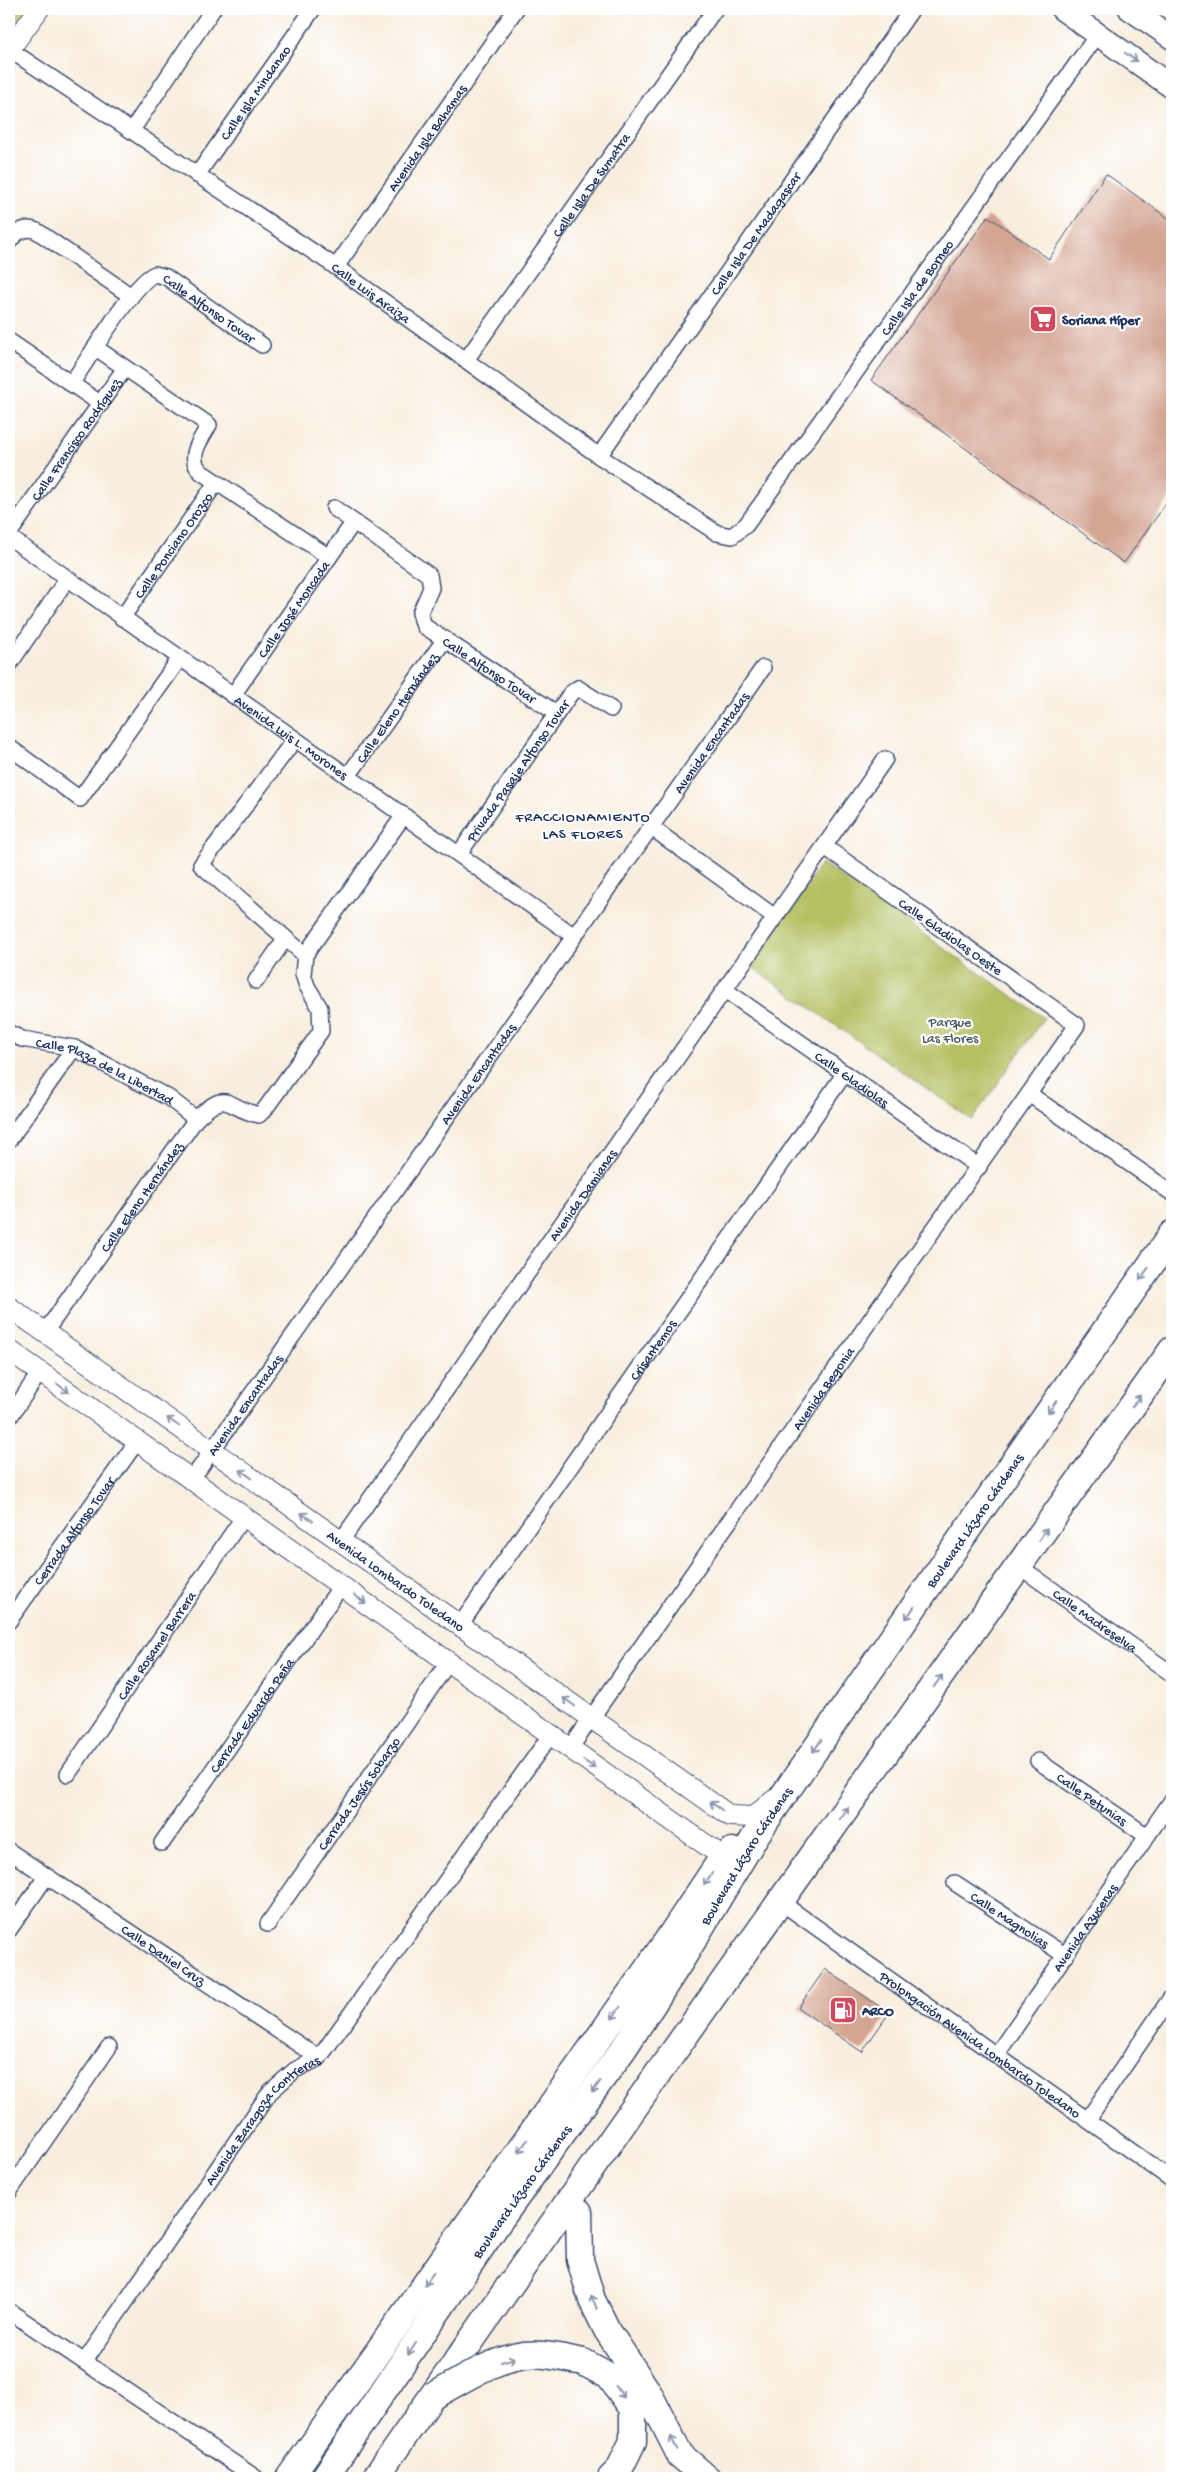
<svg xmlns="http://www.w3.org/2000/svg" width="1181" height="2487" viewBox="0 0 1181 2487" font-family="'Gochi Hand',sans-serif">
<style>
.green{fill:#b4c062;stroke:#687860}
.building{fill:#d4a593}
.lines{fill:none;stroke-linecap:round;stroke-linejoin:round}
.street-casing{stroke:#3c4c71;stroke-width:18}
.secondary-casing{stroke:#3c4c71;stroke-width:22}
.primary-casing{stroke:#3c4c71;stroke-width:25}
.highway-casing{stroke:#3c4c71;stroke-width:29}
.street{stroke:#fff;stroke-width:15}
.secondary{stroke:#fff;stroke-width:20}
.primary{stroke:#fff;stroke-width:22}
.highway{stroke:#fff;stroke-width:26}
.highway-bridge-casing{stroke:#3c4c71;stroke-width:29;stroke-linecap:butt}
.highway-bridge{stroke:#fff;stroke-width:26}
.oneway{stroke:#8d97ae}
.labels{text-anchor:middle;stroke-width:4.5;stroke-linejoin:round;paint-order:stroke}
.street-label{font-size:14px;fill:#1b2f5e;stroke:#fff}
.poi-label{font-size:14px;font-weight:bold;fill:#1b2f5e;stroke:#fff;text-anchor:start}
.park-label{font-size:14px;fill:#495a5f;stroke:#fff}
.neighbourhood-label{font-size:15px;letter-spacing:1px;fill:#1b2f5e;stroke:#fff}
</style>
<rect width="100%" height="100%" fill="#fff"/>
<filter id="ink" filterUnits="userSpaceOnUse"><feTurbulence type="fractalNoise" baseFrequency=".02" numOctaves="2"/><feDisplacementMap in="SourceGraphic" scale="10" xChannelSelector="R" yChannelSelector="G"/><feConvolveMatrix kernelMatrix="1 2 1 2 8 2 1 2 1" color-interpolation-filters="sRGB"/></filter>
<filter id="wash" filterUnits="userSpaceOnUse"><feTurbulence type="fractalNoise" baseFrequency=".0096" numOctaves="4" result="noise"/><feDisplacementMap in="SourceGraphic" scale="20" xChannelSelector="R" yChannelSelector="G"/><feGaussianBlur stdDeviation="1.12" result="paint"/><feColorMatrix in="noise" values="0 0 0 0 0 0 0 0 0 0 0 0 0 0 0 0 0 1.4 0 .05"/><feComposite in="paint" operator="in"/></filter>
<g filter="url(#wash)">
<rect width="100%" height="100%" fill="#f8eede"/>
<path class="green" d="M9 9H32L28 14 9 23Z
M822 863 1044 1018 972 1120 750 966Z"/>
<g id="blocks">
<path class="building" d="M1106 174 1172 221V495L1124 563 871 380 988 216 1049 259Z
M825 1969 889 2013 862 2052 798 2008Z"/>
</g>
</g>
<g filter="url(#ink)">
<use href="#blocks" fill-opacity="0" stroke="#3c4c71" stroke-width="1"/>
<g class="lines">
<g class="street-casing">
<g id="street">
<path id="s1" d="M10 50 336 267 599 456 717 533 732 536 746 525 1098 34"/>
<path d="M132 130 213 9"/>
<path id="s2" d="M197 175 313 9"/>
<path d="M9 242C16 232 25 226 37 231L131 296"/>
<path id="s3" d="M336 267 516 9"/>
<path d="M9 341 101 404"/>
<path d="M96 348 209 425C201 440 186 457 201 472L329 557"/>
<path id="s4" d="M466 360 715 9"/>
<path id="s5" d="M71 384C86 363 135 280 155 274L166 277 262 345"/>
<path id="s6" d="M599 456 912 9"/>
<path id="s7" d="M334 508 429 575 431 588 420 613 424 626 556 713"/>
<path id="s8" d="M9 534 125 368"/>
<path id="s9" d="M9 537 574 936"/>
<path id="s10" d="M122 618 216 483"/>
<path d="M9 665 67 579"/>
<path id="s11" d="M233 695 353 523"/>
<path d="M295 739 201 865 305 955"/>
<path d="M9 747 80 799 180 658"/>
<path id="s12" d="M348 776 445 639"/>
<path d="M652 828 775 917"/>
<path id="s13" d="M459 854 571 693 578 688 611 709"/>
<path d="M256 981 285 939"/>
<path id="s14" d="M725 990 979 1167"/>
<path id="s15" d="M9 1033 22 1039 74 1048 169 1098 196 1119"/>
<path d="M1029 1094 1172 1193"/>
<path d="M9 1140 74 1048"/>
<path id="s16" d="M45 1332 196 1119C229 1087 225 1108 259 1115L265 1109 321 1031 320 1008 307 986 303 974 305 955 404 815"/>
<path d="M9 1418 40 1372"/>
<path id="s17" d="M192 1479 763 668"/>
<path id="s18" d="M341 1541 885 759"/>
<path id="s19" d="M1020 1567 1172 1674"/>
<path id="s20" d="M9 1621 138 1440"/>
<path id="s21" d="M460 1625 845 1073"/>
<path id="s22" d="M569 1750 1077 1025 825 847"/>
<path id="s23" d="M1038 1761 1147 1836"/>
<path id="s24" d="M68 1774 244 1516"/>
<path id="s25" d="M162 1843 341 1586"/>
<path id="s26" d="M9 1851 319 2058"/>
<path id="s27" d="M955 1883 1066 1956"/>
<path id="s28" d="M789 1908 1172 2180"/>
<path id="s29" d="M268 1924 448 1663"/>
<path d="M9 1930 46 1877"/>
<path id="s30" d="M997 2054 1172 1800"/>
<path d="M1088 2119 1172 1996"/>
<path d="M9 2192 109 2047"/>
<path d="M9 2311 256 2478"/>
<path id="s31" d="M85 2361 270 2092 295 2070 319 2058 550 1736"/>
</g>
</g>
<g class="secondary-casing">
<g id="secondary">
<path d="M9 50 39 9"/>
<path id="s32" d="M9 1307 730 1816 753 1817 774 1800"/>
<path d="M9 1350 723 1857"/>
</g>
</g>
<g class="primary-casing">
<path id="primary" d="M1062 9 1172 87
M1130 9 1172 38"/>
</g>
<g class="highway-casing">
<g id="highway">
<path d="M579 2212 580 2260 592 2300 607 2330 648 2392 680 2455 707 2478"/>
<path d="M583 2362 609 2376 633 2409V2441L619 2470 611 2478"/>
<path d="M289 2478 667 1941 723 1857 732 1851"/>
<path id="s33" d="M324 2478 499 2221 624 2048 683 1957 756 1835 1172 1234"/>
<path d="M375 2478 657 2075 1172 1350"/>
</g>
</g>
<use href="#street" class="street"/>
<use href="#secondary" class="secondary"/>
<use href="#primary" class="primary"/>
<use href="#highway" class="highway"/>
<g class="highway-bridge-casing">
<path id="highway-bridge" d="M433 2396C461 2381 493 2359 525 2355 544 2353 565 2358 583 2362"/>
</g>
<use href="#highway-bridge" class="highway-bridge"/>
</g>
<defs><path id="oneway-shaft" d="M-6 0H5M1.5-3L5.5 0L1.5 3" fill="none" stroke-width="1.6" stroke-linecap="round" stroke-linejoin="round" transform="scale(1.25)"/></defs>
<g class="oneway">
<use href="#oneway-shaft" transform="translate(1131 57) rotate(35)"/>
<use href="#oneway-shaft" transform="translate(1144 1274) rotate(125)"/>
<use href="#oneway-shaft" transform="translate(63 1388) rotate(35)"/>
<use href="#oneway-shaft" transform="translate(1136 1401) rotate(-55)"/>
<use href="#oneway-shaft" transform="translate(1052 1407) rotate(125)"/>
<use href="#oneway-shaft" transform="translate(173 1422) rotate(-145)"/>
<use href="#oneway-shaft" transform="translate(246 1474) rotate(-144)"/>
<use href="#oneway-shaft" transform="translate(307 1517) rotate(-145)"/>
<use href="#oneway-shaft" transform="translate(1043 1534) rotate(-55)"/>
<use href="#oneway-shaft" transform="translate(360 1599) rotate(36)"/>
<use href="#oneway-shaft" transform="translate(910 1613) rotate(125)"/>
<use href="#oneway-shaft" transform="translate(938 1681) rotate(-55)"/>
<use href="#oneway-shaft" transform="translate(569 1702) rotate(-145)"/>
<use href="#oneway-shaft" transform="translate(817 1746) rotate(125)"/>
<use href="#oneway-shaft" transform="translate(589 1764) rotate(35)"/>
<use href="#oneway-shaft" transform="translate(716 1806) rotate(-145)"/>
<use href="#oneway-shaft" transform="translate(844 1813) rotate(-55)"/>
<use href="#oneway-shaft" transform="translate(708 1879) rotate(124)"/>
<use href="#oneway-shaft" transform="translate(616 2013) rotate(125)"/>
<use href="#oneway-shaft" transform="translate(596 2087) rotate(126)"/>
<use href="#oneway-shaft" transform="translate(523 2146) rotate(125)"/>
<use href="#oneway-shaft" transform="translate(429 2279) rotate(125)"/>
<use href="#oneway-shaft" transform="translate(594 2302) rotate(-114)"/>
<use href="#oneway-shaft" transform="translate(412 2349) rotate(124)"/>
<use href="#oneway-shaft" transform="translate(508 2360) rotate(-16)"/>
<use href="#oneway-shaft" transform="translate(620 2392) rotate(54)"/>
<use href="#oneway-shaft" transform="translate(674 2443) rotate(-117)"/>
</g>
</g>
<defs>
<g id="supermarket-square" transform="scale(1.4375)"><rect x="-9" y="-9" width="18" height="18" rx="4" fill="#d1495b" stroke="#fff"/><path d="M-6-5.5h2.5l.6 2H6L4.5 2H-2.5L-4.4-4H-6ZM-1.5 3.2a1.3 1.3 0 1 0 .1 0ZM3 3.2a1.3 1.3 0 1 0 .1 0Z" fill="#fff"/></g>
<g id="fuel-square" transform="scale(1.4375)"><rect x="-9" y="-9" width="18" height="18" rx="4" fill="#d1495b" stroke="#fff"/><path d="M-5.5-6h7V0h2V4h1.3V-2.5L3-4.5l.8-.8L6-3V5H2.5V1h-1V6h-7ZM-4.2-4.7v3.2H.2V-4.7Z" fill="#fff"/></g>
</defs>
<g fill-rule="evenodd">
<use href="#supermarket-square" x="1043" y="319"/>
<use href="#fuel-square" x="843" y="2010"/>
</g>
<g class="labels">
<g class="street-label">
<text dy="5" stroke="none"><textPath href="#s2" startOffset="101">Calle Isla Mindanao</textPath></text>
<text dy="5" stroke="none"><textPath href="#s3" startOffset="158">Avenida Isla Bahamas</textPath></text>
<text dy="5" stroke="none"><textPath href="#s4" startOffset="215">Calle Isla De Sumatra</textPath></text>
<text dy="5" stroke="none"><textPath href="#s6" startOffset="272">Calle Isla De Madagascar</textPath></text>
<text dy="5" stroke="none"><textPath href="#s1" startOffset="1182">Calle Isla de Borneo</textPath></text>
<text dy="5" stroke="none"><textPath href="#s1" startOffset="435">Calle Luis Araiza</textPath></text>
<text dy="5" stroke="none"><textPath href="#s5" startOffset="204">Calle Alfonso Tovar</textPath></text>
<text dy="5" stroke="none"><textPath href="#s8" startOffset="116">Calle Francisco Rodríguez</textPath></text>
<text dy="5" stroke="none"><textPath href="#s10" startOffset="89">Calle Ponciano Orozco</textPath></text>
<text dy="5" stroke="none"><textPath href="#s11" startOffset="105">Calle José Moncada</textPath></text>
<text dy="5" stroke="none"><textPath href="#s7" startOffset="249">Calle Alfonso Tovar</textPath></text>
<text dy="5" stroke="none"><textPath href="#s12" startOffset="84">Calle Eleno Hernández</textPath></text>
<text dy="5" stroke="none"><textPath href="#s9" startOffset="346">Avenida Luis L. Morones</textPath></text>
<text dy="5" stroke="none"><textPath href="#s17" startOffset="901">Avenida Encantadas</textPath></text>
<text dy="5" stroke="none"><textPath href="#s13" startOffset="102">Privada Pasaje Alfonso Tovar</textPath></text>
<text transform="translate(951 936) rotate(35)" y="5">Calle Gladiolas Oeste</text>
<text dy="5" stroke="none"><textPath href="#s15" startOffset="104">Calle Plaza de la Libertad</textPath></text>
<text dy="5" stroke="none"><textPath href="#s17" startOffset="496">Avenida Encantadas</textPath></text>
<text dy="5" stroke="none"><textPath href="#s14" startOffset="155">Calle Gladiolas</textPath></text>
<text dy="5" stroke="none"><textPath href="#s18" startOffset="422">Avenida Damianas</textPath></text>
<text dy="5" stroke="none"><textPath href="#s16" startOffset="166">Calle Eleno Hernández</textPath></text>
<text dy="5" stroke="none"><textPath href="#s21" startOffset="336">Crisantemos</textPath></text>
<text dy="5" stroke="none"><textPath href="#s22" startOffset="442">Avenida Begonia</textPath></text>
<text dy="5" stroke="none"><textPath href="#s17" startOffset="91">Avenida Encantadas</textPath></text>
<text dy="5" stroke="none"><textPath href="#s33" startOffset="1158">Boulevard Lázaro Cárdenas</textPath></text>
<text dy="5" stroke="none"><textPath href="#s20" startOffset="111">Cerrada Alfonso Tovar</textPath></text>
<text dy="5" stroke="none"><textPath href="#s32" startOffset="474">Avenida Lombardo Toledano</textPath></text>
<text dy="5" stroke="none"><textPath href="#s19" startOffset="92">Calle Madreselva</textPath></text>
<text dy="5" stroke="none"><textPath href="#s24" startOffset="156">Calle Rosamel Barrera</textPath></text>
<text dy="5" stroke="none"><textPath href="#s25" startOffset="156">Cerrada Eduardo Peña</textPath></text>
<text dy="5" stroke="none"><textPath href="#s29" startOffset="159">Cerrada Jesús Sobarzo</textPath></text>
<text dy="5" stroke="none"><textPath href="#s23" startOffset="66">Calle Petunias</textPath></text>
<text dy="5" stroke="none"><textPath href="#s33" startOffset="752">Boulevard Lázaro Cárdenas</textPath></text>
<text dy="5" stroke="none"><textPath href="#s27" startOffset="66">Calle Magnolias</textPath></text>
<text dy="5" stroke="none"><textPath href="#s30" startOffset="154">Avenida Azucenas</textPath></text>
<text dy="5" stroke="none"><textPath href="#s26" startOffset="186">Calle Daniel Cruz</textPath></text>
<text dy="5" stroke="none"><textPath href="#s28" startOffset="235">Prolongación Avenida Lombardo Toledano</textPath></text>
<text dy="5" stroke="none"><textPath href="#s31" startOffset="301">Avenida Zaragoza Contreras</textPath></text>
<text dy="5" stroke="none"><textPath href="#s33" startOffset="348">Boulevard Lázaro Cárdenas</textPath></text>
</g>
<g class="poi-label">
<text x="1062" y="324">Soriana Híper</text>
<text x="862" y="2015">ARCO</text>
</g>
<g class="park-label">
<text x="950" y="1026">Parque<tspan x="950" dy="16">Las Flores</tspan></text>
</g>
<g class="neighbourhood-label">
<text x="583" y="821">FRACCIONAMIENTO<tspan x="583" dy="17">LAS FLORES</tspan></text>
</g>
</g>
<rect width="1181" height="2487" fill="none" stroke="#fff" stroke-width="30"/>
</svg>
